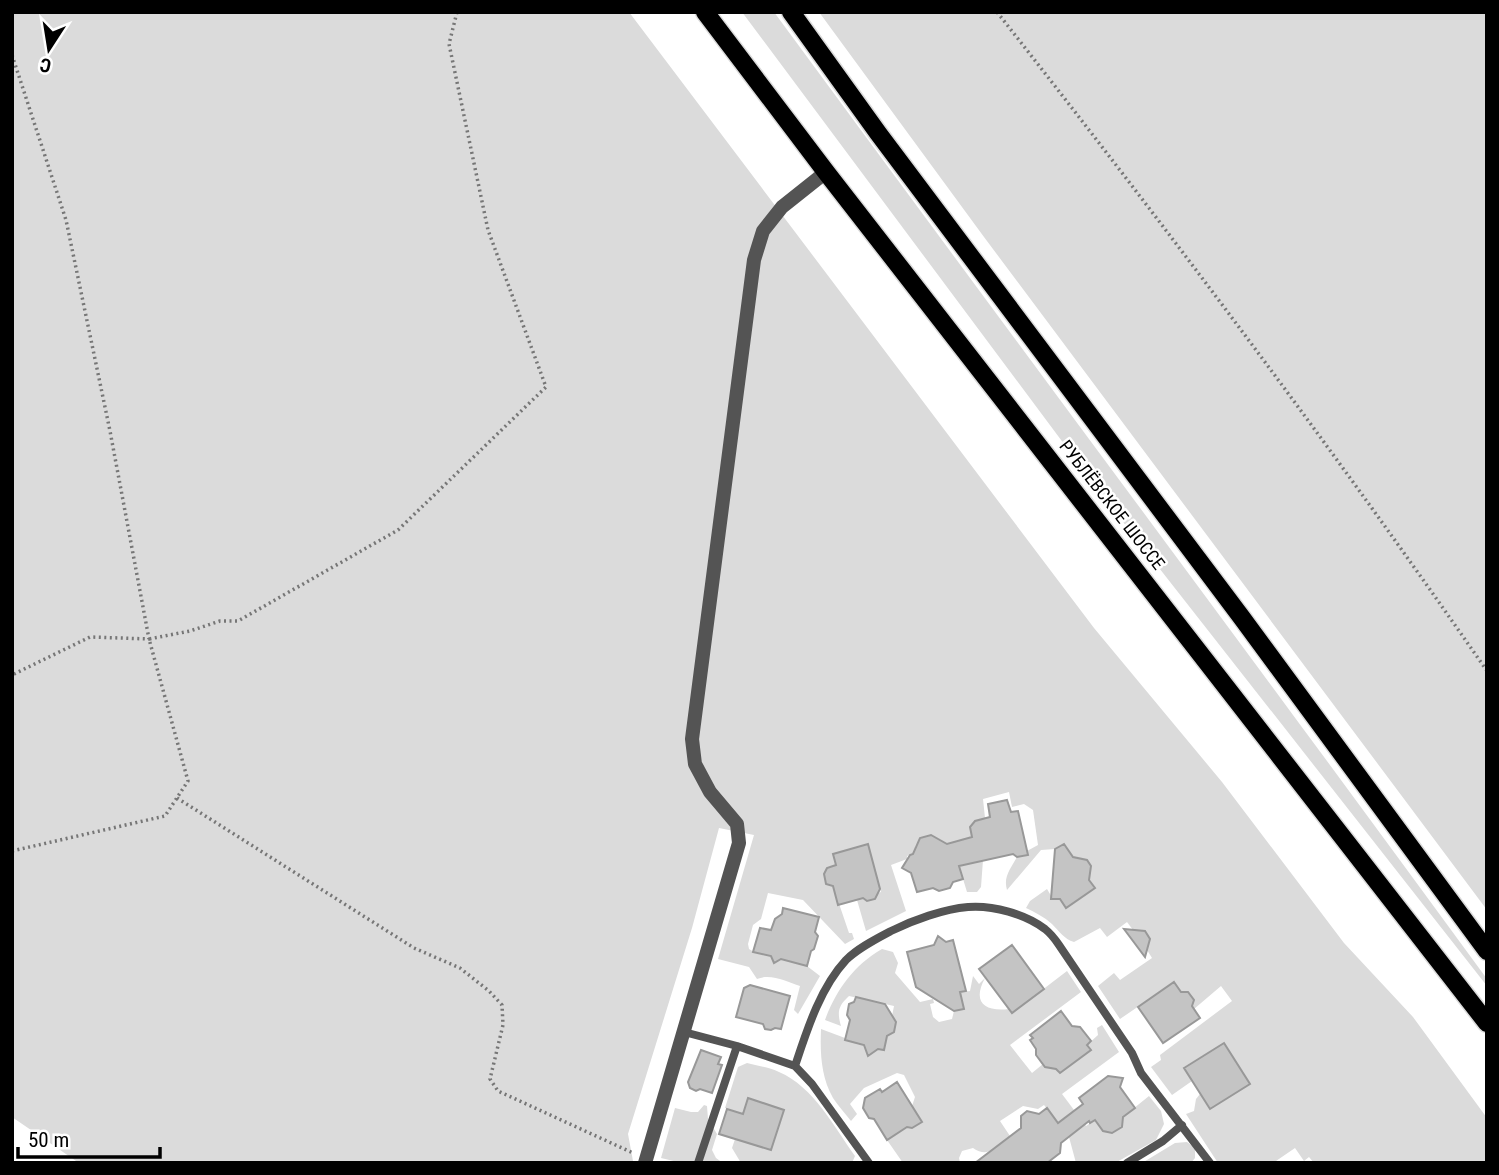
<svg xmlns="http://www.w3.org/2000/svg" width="1499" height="1175" viewBox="0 0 1499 1175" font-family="'Roboto Condensed',sans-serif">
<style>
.green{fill:#dbdbdb}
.building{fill:#c4c4c4;stroke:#989898;stroke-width:2}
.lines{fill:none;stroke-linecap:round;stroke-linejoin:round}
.primary-casing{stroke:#dbdbdb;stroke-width:21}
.path{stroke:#767676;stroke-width:3.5;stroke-dasharray:2 3.5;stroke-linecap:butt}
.service{stroke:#545454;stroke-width:8}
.minor{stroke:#545454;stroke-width:14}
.primary{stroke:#000;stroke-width:18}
.labels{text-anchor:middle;stroke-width:5;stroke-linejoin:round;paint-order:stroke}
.street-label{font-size:18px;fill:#000;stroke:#fff}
</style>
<rect width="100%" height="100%" fill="#fff"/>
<path class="green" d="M12 12H629L1094 628 1222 782 1344 943 1413 1017 1487 1118V1163H1314L1309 1157 1304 1161 1295 1148 1276 1161V1163H1218L1186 1114 1194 1111 1196 1099 1200 1094 1210 1109 1250 1084 1224 1043 1184 1067 1192 1081 1172 1095 1151 1067 1161 1060 1160 1055 1232 1001 1221 986 1194 1009 1192 1006 1194 1000 1188 992H1181L1174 982 1120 1019 1098 986 1114 973 1120 980 1152 958 1147 950 1150 939 1145 931 1133 930 1127 922 1107 937 1100 928 1074 942C1064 939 1059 931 1052 924 1044 917 1035 912 1026 908L1030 901 1047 889 1053 899 1090 873 1091 866 1087 860 1080 858 1076 861 1066 846 1061 845 1055 849 1041 850 1007 890C1003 877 1011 868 1017 857L1024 856 1027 851 1038 845 1033 810 1024 804 1012 807 1009 792 983 799 985 818 975 821 970 827 972 834 983 860 981 887 977 892H967L952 843 943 845 941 840 931 835 920 838 915 847 916 853 907 856V859L891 865 906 911 866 931 857 900 862 898 867 901 875 899 878 893 881 892 868 844 833 854 836 865 828 868 824 874 826 884 833 886 849 933H852L854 939 845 944 803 900 768 893 761 919 753 925 748 944 749 949 754 952 771 956 773 960 778 961 781 959 807 966 820 976 798 1014 794 1010 800 986C787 982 771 973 757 979L749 967 718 959 754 835 719 828 692 928 628 1134 633 1161 632 1163H79L12 1117Z
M742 12H774C1011 335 1251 656 1487 979V986L1105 499Z
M819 12H1487V910L984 237Z
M882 949 893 952 898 963 895 973 920 1002 933 999 934 1003 930 1004 933 1017 939 1022 952 1019 954 1011 964 1009 956 993 970 991 973 976 979 984 985 978C972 1002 984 1012 1009 1009L1012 1013 1067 971 1081 992 1010 1045 1032 1073 1043 1064 1045 1067 1051 1068 1054 1066 1060 1073 1090 1050 1087 1045 1098 1035 1097 1028 1102 1025 1119 1052 1062 1094 1086 1126 1095 1120 1103 1131 1112 1133 1122 1127 1123 1117 1149 1096 1161 1111 1164 1124 1156 1140 1115 1163H1076L1069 1137 1044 1105 1038 1109 1023 1106 1000 1121 1010 1136C997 1146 989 1159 973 1148L962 1151 959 1158 960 1163H903L887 1140 907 1127 912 1128 919 1124 920 1119 912 1106 915 1097 904 1075 897 1073 864 1088 850 1104 857 1114 851 1121C845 1113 838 1106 833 1098 821 1077 820 1053 821 1029L845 1038 848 1041 884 1050 887 1036 894 1032 896 1023 892 1016 894 1006 849 996C838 1006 837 1012 841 1026L825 1020C836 990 854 965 882 949Z
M747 1063C757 1066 770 1067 779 1072 814 1087 834 1127 855 1156L852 1163H741L732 1148 735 1139 770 1150 783 1110 743 1114 725 1108 738 1067Z
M704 1105 707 1106 708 1119 717 1134 712 1150 716 1158 723 1163H682L661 1158 675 1108 691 1112H698Z
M1187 1142 1195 1148V1158L1191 1163H1142L1175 1143Z"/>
<path class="building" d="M1007 800 1011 812 1018 811 1028 855 1017 857 1013 854 959 866 963 879 953 882 950 888 939 891 933 888 917 892 911 873 902 868 910 855 913 854 920 838 931 835 947 844 972 837 970 827 975 821 990 817 988 804Z
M868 844 880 889 875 899 867 901 863 898 838 905 833 886 826 884 824 874 827 868 836 865 833 854Z
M1064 844 1073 857 1087 860 1091 866 1089 880 1095 888 1066 908 1060 899H1051L1055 849Z
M783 908 819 917 815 932 818 936 814 949 811 951 807 966 781 959 774 963 771 956 753 952 760 928 771 930 775 919 782 914Z
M1124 929 1145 931 1150 939 1145 957Z
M938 936 946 942 953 940 966 991 960 992 964 1009 954 1011 916 987 907 952 934 945Z
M1012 945 1044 989 1012 1013 979 969Z
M1174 982 1181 992H1188L1194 1000 1192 1006 1200 1018 1163 1043 1138 1007Z
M750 985 790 996 781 1029 775 1028 771 1030 765 1029 763 1024 736 1017 744 988Z
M856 997 885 1004 896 1022 894 1032 887 1036 884 1050 878 1049 868 1056 864 1045 845 1040 850 1020 847 1015 849 1004 854 1002Z
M1061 1011 1072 1026 1080 1027 1091 1041 1087 1045 1091 1050 1060 1073 1056 1069 1045 1067 1036 1055V1049L1030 1040 1033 1038 1030 1035Z
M1224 1043 1250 1084 1210 1109 1184 1068Z
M701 1050 721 1057 718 1064 722 1065 712 1093 700 1089 696 1091 690 1088 688 1082Z
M1108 1076 1123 1078 1120 1087 1135 1108 1123 1117 1122 1127 1112 1133 1103 1131 1095 1120 1090 1123 1089 1121 1061 1143 1060 1153 1047 1163H975L1021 1128V1116L1027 1111 1039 1114 1047 1108 1058 1123 1083 1104 1079 1098Z
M897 1082 922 1122 912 1128 907 1127 887 1140 874 1119 869 1118 863 1108 865 1098 880 1089 882 1092Z
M748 1098 784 1110 771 1150 719 1134 727 1109 743 1114Z"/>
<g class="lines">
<g class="primary-casing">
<path id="primary" d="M705 12 826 172 1487 1023
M791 12 878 133 1242 618 1487 951"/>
</g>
<path class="path" d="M997 12C1166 227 1331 446 1487 671
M12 55 66 220 110 431 149 639 90 637 12 675
M177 798 414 948 460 968 489 991 502 1005 503 1025 490 1079 498 1091 633 1153
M12 851 165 816 188 781 149 639 190 631 220 621H238L398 530 546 387 488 230 449 44 457 12"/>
<path class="service" d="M684 1032 737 1046 795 1066 812 1084 869 1163
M795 1066C807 1030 820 988 846 960 858 948 876 939 891 931 913 920 944 909 968 907 993 905 1025 914 1045 929 1050 933 1055 939 1059 945L1132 1053 1141 1073 1210 1163
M698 1163 737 1046
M1127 1163 1163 1141 1182 1125"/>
<path class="minor" d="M645 1163 739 843 737 824 710 792 695 764 692 739 754 260 763 231 782 207 826 172"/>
<use href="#primary" class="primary"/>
</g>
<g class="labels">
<g class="street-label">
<text transform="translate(1112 505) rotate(52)" y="6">РУБЛЁВСКОЕ ШОССЕ</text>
</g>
</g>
<rect width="1499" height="1175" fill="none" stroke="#000000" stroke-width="28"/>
<g transform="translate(49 49) rotate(192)" stroke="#ffffff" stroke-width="5" paint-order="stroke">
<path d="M0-5L12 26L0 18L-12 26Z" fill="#000000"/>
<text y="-10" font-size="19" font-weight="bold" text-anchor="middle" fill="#000000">С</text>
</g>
<path d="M18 1147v10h142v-10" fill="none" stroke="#000000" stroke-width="3.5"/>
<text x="28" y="1147" font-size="21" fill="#000000" stroke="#ffffff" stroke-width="5" paint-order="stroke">50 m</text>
</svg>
